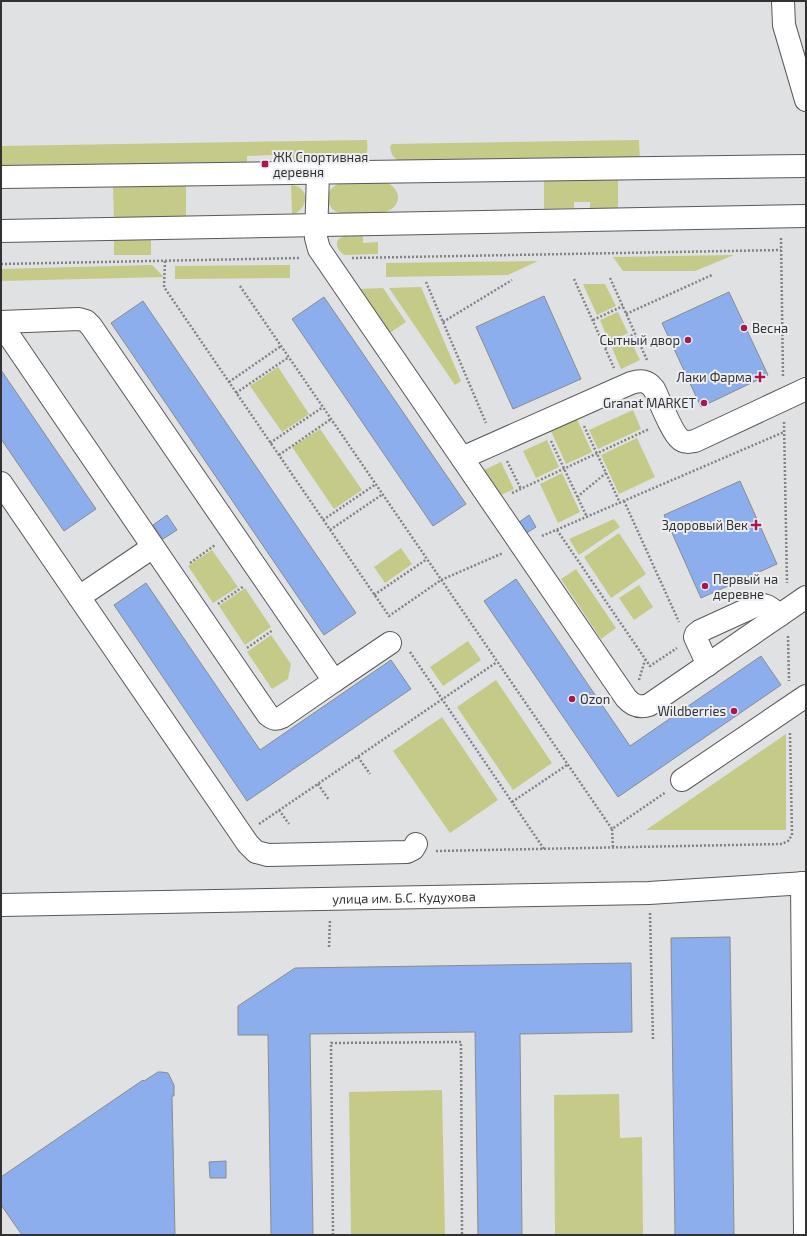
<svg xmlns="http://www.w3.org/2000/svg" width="807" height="1236" viewBox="0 0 807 1236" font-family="'Exo 2',sans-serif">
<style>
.green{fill:#c5ca89}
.building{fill:#8caeec;stroke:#8a8c8e}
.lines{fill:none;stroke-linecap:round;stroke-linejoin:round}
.minor-casing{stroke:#58595b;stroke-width:24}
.path{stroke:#838385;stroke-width:2.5;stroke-dasharray:2 2;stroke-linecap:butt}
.minor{stroke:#fff;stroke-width:22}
.poi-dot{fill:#aa174e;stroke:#edeef1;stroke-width:1.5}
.labels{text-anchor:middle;stroke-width:4;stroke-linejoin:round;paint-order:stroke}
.poi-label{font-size:13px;fill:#323233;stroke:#edeef1;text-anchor:end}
.street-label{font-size:13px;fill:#323233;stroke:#edeef1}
</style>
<rect width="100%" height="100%" fill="#e0e1e3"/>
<path class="green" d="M367 140C368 151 368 159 356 162L274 165 273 155 247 156V164L1 169V146Z
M639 140 640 162H399L392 155 390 147 392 144Z
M618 179V208H590V202H574V208L544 209V180Z
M384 182C402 187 403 207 385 212 373 212 351 215 340 213 333 212 327 204 328 197 329 189 334 186 340 183Z
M186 185V218L114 219 113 187Z
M291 185C311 187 309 209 292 215Z
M363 235V243L378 242V254L345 255C337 251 333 241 342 237 348 234 357 235 363 235Z
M151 238V255H114V239Z
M734 255 695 271H623L613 257Z
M538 261 508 275 386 277V263Z
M152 265 164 277 1 281V269Z
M290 265V278L175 279V266Z
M583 284H605L616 306 597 315Z
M421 287 461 381 455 385 389 288Z
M383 288 406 322 388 334 358 289Z
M618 312 628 333 609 342 600 320Z
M630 339 640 360 621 369 612 348Z
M278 367 309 414 282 432 250 386Z
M633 410 641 429 598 449 589 430Z
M575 415 592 452 566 464 549 427Z
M320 429 362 490 334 509 292 447Z
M637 438 655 477 619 494 601 455Z
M547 440 559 467 536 478 523 451Z
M501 462 514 489 501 495 484 470Z
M562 473 580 512 558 523 540 484Z
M614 519 620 527 579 555 569 539Z
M619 533 646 574 611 598 584 557Z
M401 548 412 564 385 583 374 567Z
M212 550 238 587 213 603 188 566Z
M576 569 616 628 601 639 561 579Z
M639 585 653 607 634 620 619 598Z
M245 588 271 627 245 645 219 606Z
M271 635 291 664 288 679 272 689 247 652Z
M468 641 481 660 443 686 430 667Z
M496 680 552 763 513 790 457 707Z
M442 717 498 800 450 833 393 751Z
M786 734V830H646Z
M442 1090 445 1235H351L349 1092Z
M619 1094 620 1138 642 1137 643 1235H555L554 1095Z"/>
<path class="building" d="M729 292 768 375 701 407 662 323Z
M544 296 581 379 513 409 476 327Z
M324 297 466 504 433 526 292 319Z
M143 301 356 613 324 635 111 323Z
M1 370 96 509 64 531 1 439Z
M740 481 777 564 701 598 664 515Z
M167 515 177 530 163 539 153 525Z
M529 515 536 527 525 534 518 523Z
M516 579 630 746 761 656 781 685 618 797 484 601Z
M146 583 260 750 391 660 411 689 247 801 114 605Z
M730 937 734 1235H675L671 938Z
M631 963 632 1032 520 1034 522 1235H478L475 1032 310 1034 313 1235H271L268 1035H238V1006L295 968Z
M158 1072H162L168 1073 174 1085V1096H172L175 1235H22L1 1205V1177L143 1080 144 1081Z
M226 1161V1178H210L209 1162Z"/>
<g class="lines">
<g class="minor-casing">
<g id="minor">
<path d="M783 1 784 25 806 100"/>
<path d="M318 173 316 238 319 249 626 698C633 706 639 708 649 705L806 597"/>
<path d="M1 177 806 166"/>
<path d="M1 231 806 216"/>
<path d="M1 322 79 319 86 321 91 326 334 681 282 717C276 720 273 719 268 715L1 324"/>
<path d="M462 458 631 383C641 380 647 380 654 389 659 399 672 433 680 439 684 443 690 442 695 441L806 389"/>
<path d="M1 483 79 597"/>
<path d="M153 547 79 597 248 844 256 852 268 855 407 852 413 849 416 844"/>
<path d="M708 665 695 637 696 634 700 631 757 605C767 603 772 610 780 615"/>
<path d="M334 681 390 643"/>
<path d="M682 780 806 696"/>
<path d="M802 883 805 1235"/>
<path id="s1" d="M1 905 649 893 806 883"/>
</g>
</g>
<path class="path" d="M781 238 783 377
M352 258 781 250
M165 261 164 287 389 616 441 580 503 553
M1 264 301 258
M610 278 647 360
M574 279 614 368
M426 282 486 423
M240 286 612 829 666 792
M626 314 712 275
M593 320 623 306
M443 322 512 280
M605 347 635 334
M229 382 281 346
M236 393 289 357
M784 422 787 583
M584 426 620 503
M551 441 587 517
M270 443 323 407
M279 455 331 419
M507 461 521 489
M512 493 649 429
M577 497 606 473
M624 501 679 622
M323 520 376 484
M330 530 383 494
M557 530 650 666 677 648
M542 536 784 432
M190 563 215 545
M374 595 427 559
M218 604 244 586
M788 636 789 681
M247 648 273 630
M410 652 544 849
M639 680 645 660
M358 757 370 774
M318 784 329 800
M512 802 567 765
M279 810 289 824
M259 824 497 662
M612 829 613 847
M436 851 782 844 788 841 792 835 790 732
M650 913 653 1040
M329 947 330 919
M333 1235 331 1043 461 1042 462 1235"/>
<use href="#minor" class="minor"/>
</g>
<g class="poi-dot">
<rect x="261" y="160" width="8" height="8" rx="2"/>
<circle cx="744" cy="328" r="4"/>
<circle cx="688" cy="340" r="4"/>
<path d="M758 371h4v4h4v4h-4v4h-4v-4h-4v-4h4z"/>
<circle cx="704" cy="403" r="4"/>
<path d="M754 519h4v4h4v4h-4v4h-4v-4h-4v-4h4z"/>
<circle cx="705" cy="586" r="4"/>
<circle cx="572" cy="699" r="4"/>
<circle cx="734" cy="711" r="4"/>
</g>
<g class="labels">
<g class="poi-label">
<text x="273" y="162" text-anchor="start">ЖК Спортивная<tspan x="273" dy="15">деревня</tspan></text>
<text x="752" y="333" text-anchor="start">Весна</text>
<text x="680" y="345">Сытный двор</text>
<text x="752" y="382">Лаки Фарма</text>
<text x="696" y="408">Granat MARKET</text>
<text x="748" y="530">Здоровый Век</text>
<text x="713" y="584" text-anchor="start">Первый на<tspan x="713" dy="15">деревне</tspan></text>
<text x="580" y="704" text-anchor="start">Ozon</text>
<text x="726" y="716">Wildberries</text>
</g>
<g class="street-label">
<text dy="5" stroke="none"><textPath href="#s1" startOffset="403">улица им. Б.С. Кудухова</textPath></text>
</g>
</g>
<rect width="807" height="1236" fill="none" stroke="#323233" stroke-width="4"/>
</svg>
